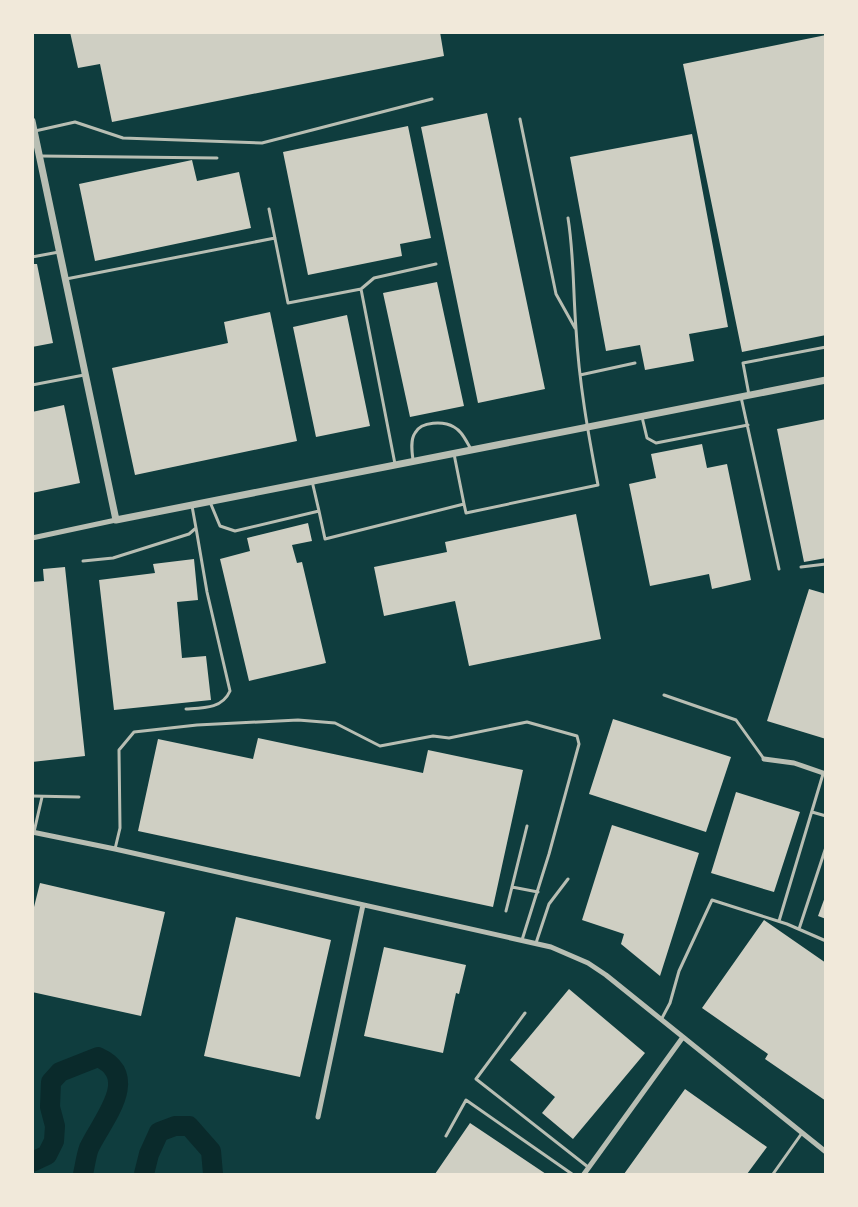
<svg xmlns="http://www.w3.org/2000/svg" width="858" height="1207" viewBox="0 0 858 1207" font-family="'DejaVu Sans',sans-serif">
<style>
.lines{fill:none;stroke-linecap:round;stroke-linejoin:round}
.river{stroke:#0a2a2b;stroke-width:20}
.building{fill:#cfcfc3}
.service{stroke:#b8beb3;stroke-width:3}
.minor{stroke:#b8beb3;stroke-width:5}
.tertiary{stroke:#b8beb3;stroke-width:7}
</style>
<rect width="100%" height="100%" fill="#0f3d3e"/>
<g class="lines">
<path class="river" d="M32 1162 47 1155 54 1141 55 1126 50 1107 51 1082 60 1072 98 1057C142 1077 102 1120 89 1148 86 1156 85 1166 83 1174
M144 1174 149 1154 159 1132 175 1126H189L211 1151 213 1174"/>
</g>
<path class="building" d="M70 32H440L444 56 112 122 100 64 78 68Z
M826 35V335L742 352 683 64Z
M487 113 545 389 478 403 421 127Z
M408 126 431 238 400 244 402 256 308 275 283 152Z
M692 134 728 327 689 334 694 361 645 370 640 345 606 351 570 157Z
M192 160 197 181 239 172 251 228 95 261 79 184Z
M32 264H37L53 343 32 347Z
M437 282 464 406 410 417 383 293Z
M270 312 297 441 135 475 112 368 228 343 224 322Z
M347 315 370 426 316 437 293 327Z
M64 405 80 483 32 493V412Z
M826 419V558L804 562 777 429Z
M702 444 707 468 727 464 751 580 712 589 709 574 650 586 629 484 656 478 651 454Z
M576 514 601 639 469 666 455 601 384 616 374 567 447 552 445 542Z
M308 523 312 541 292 545 297 563 302 562 326 663 249 681 220 559 250 551 247 538Z
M194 559 198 600 177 602 182 658 206 656 211 700 114 710 99 580 155 573 153 564Z
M65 567 85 756 32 762V582L44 581 43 569Z
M809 589 826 594V739L767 721Z
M613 719 731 757 706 832 589 794Z
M258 738 423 773 428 750 523 770 493 907 138 831 158 739 253 759Z
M736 792 800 812 774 892 711 873Z
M612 825 699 853 660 976 621 944 624 934 582 920Z
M40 883 165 912 141 1016 32 992V915Z
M825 897H826V919L818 916Z
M236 917 331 940 300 1077 204 1056Z
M764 920 826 963V1101L765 1059 768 1054 702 1008Z
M384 947 466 965 459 994 456 993 443 1053 364 1036Z
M569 989 645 1053 573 1139 542 1113 555 1097 510 1060Z
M685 1089 767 1147 747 1174H624Z
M470 1123 546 1174H435Z"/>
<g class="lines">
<path class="service" d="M520 119 556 294 575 328
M35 131 75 122 123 138 262 143 432 99
M40 156 217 158
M269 209 288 303 361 289 395 464
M32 257 59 252
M66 279 275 238
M361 289 374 278 436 264
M580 375 635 363
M32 385 84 375
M749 395 743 363 826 347
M741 397 779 569
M642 417 647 438 656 443 748 425
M413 460C412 452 410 440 415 433 421 421 444 421 454 427 462 431 466 441 471 449
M210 502 220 526 235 531 319 511 312 481
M464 504 466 513 598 485C588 433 579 382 576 329 573 291 574 255 568 218
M319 511 325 539 464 504 454 454
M83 561 113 558 189 534 196 528 192 506
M801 567 826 564
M664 695 736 720 764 759
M186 709C203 708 222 709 230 691L207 592 196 528
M32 796 79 797
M812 812 826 816
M34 832 42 797
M115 849 120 828 119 750 134 732 197 725 298 720 335 723 380 746 433 736 449 738 527 722 577 736 579 744 549 854 522 940
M512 887 538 892
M506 911 527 826
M779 921 823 774
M799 929 826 847
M536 943 549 904 568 879
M525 1013 476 1079 588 1167
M661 1020 670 1003 679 971 712 900 787 924 826 941
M446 1136 466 1100 572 1174
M773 1174 802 1133"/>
<path class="minor" d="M32 538 116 520
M764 759 794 763 826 774
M32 832 115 849 551 947 588 963 606 975 826 1152
M318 1117 363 905
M584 1174 683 1037"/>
<path class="tertiary" d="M32 121 116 520 826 380"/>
</g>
<rect width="858" height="1207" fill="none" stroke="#f1e9da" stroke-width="68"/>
</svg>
